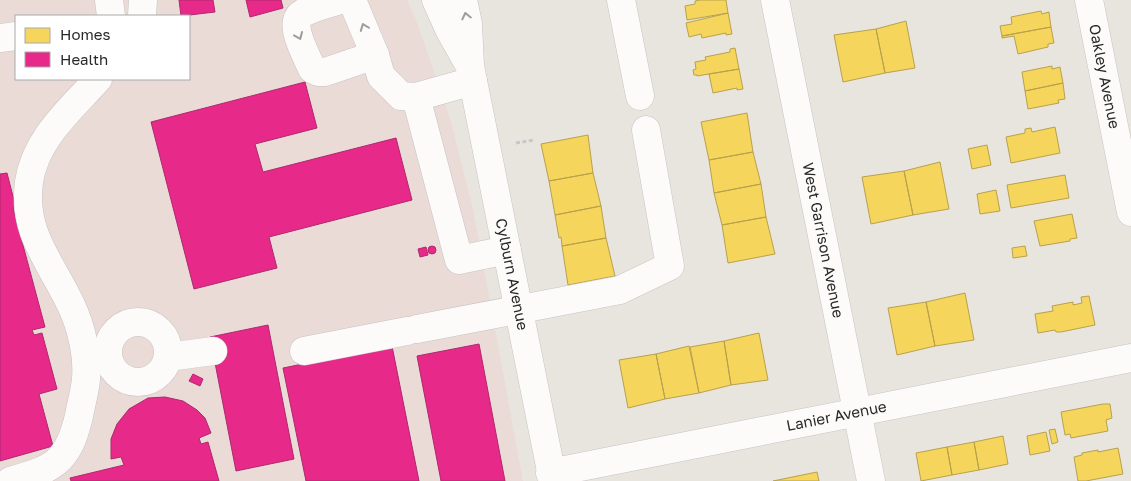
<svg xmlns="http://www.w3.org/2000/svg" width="1131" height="481" viewBox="0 0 1131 481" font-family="'Golos Text',sans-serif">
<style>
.medical{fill:#eadbd7;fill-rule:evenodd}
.homes{fill:#f6d55c;stroke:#b8a14d}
.health{fill:#e7298a;stroke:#ae296d}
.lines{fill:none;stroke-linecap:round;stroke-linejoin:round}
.minor-casing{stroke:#c5c4c4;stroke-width:29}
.path{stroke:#c8c7c7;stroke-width:3;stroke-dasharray:4 2.5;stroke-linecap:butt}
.minor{stroke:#fcfbfa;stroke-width:28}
.oneway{stroke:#9d9c9c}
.labels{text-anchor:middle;stroke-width:5;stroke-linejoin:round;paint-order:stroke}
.street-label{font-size:15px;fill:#292929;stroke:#fff}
</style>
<rect width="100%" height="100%" fill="#e8e5df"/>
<path class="medical" d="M0 0H407L418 25 450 118 473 209 523 481H0ZM16 16H189V79H16Z"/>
<path class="homes" d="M700 0H726L728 13 687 20 685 6 695 4V1Z
M1041 11 1042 14 1049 12 1051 27 1002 36 1000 26 1012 24 1011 17Z
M728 13 732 34 726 35V33L702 38 701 34 689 37 686 23Z
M906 21 915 68 885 73 876 29Z
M1051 27 1054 43 1048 44V47L1018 54 1014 36 1002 38V36Z
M876 29 885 73 843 82 834 35Z
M735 48 739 69 697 76V75H694L693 70 696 69 695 62 706 60 705 57 730 52V49Z
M1052 66V69L1060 67 1063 83 1025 91 1022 72Z
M739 69 743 89 737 90V88L713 93 709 74Z
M1063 83 1065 99 1058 100 1059 103 1028 109 1025 91Z
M747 113 753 152 709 160 701 122Z
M1055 127 1060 153 1011 163 1006 137 1025 133V129L1031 128 1032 132Z
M588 135 593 173 549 181 541 144Z
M987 145 991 165 972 169 968 149Z
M753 152 761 184 714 193 709 160Z
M940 162 949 209 913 215 904 171Z
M904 171 913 215 871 224 862 177Z
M593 173 601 206 555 215 549 181Z
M1065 175 1069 198 1011 208 1007 185Z
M761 184 766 217 722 225 714 193Z
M996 190 1000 211 980 214 977 194Z
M601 206 606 238 562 246 561 237 559 238 555 215Z
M1072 214 1077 238 1070 239V241L1040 246 1034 221Z
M766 217 775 254 728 263 722 225Z
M606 238 615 276 568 285 562 246Z
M1025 246 1027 256 1013 258 1012 248Z
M965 293 974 340 935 346 926 302Z
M1089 296 1095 325 1061 332H1056L1055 330 1038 333 1035 314 1053 311 1052 306 1073 302V305L1082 303 1081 297Z
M926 302 935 346 897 355 888 308Z
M759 333 768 380 731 385 724 341Z
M724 341 731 385 699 393 690 347Z
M689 346 699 393 665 399 656 354Z
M656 354 665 399 628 408 619 360Z
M1103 404H1110L1112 418 1106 420 1108 431 1071 438 1070 434 1065 435 1061 412Z
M1055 429 1058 442 1052 444 1049 430Z
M1046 432 1050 451 1030 455 1027 436Z
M1003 436 1008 464 979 470 974 442Z
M974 442 979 470 952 475 947 447Z
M947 447 952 475 921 481 916 453Z
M1118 448 1123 474 1086 481H1078L1074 457 1082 455V453L1098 450V452Z
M817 472 819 481H773Z"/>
<path class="health" d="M179 0H213L215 12 181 16Z
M246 0H281L283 8 250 17Z
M305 82 317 128 255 144 263 172 396 138 412 200 269 237 277 268 194 289 151 122Z
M7 173 16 208H13L45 327 32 330 34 335 42 333 57 389 39 394 53 446 0 461V174Z
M428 250a4 4 0 1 1 8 0a4 4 0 1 1-8 0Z
M426 247 428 255 420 257 418 249Z
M268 325 294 459 236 471 210 337Z
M479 344 505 481H441L417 356Z
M392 346 419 481H306L283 368Z
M193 374 203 379 200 386 189 381Z
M165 397 183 401 197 410 205 418 211 433 199 438 201 444 208 442 219 481H71L70 478 124 465 121 457 111 459V439L117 424 129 409 148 398Z"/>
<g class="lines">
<g class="minor-casing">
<g id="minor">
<path d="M109 0 111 16"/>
<path d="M340 0C328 4 314 7 303 13 286 22 307 56 312 69L318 72H325L375 55"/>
<path d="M352 0 375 55 381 76 401 96 416 97 473 81"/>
<path d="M436 0 450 31 468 63"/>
<path id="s1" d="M463 0 468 24 470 66 553 481"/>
<path d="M621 0 640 96"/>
<path id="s2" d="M775 0 871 481"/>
<path id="s3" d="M1089 0 1131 212"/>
<path d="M142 16 143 0"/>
<path d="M0 38 16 36"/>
<path d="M416 97 459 260 507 250"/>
<circle cx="138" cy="352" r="30"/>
<path d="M417 329 620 290 670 266 646 130"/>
<path d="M304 351 407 331"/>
<path d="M168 357 213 351"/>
<path id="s4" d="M550 473 1131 358"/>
<path d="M10 481C53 469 68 463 79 416 81 404 85 391 86 379 88 355 81 326 71 305 51 262 22 233 29 182 35 139 71 109 98 79"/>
</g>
</g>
<path class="path" d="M516 143 534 140"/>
<use href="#minor" class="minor"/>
</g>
<defs><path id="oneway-chevron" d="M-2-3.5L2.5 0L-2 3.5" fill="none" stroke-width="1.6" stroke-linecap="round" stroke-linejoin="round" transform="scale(1.25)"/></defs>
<g class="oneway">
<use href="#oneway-chevron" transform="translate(466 16) rotate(-103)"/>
<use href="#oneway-chevron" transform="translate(364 27) rotate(-111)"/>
<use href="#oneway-chevron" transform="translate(299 36) rotate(67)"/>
</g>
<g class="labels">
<g class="street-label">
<text dy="5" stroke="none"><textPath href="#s3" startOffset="78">Oakley Avenue</textPath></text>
<text dy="5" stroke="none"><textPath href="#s2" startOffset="245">West Garrison Avenue</textPath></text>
<text dy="5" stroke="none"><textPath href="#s1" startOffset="279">Cylburn Avenue</textPath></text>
<text dy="5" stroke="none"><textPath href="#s4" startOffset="292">Lanier Avenue</textPath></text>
</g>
</g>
<rect x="15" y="15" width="175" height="65" fill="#ffffff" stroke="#a9a9a9"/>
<rect x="25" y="28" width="25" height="15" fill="#f6d55c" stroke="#a9a9a9"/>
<text x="60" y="40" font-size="15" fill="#292929">Homes</text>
<rect x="25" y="52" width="25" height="15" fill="#e7298a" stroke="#a9a9a9"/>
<text x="60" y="65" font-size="15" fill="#292929">Health</text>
</svg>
